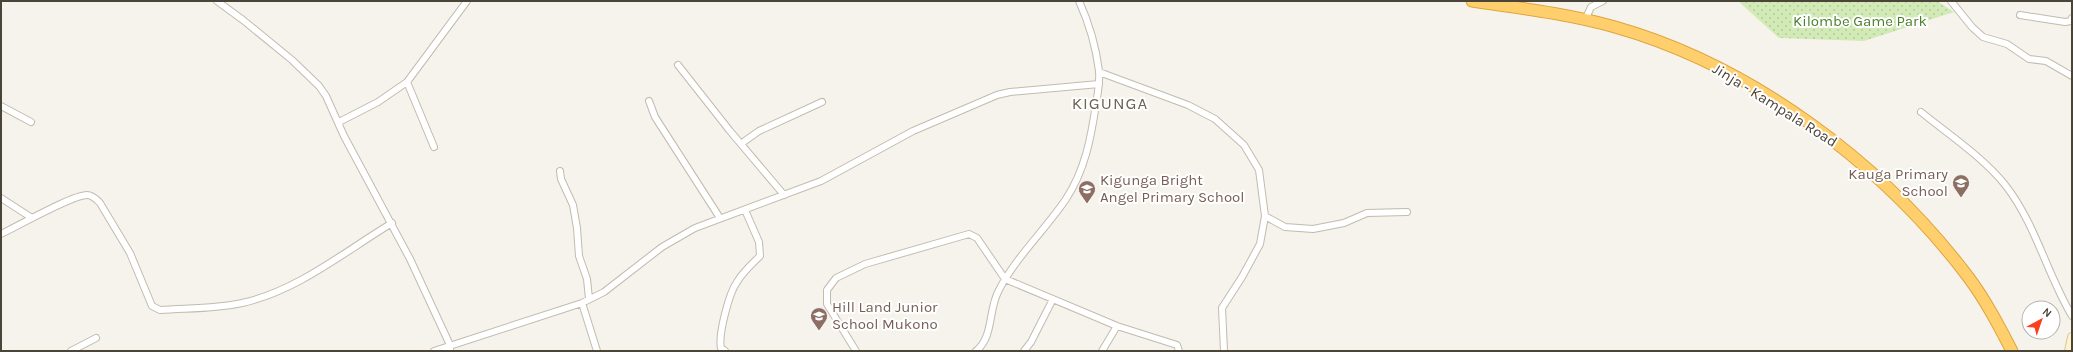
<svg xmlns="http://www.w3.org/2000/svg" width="2073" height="352" viewBox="0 0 2073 352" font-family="Karla,sans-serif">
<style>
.park{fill:url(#park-dots)}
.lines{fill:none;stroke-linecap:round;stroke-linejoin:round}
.street-casing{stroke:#c2bbae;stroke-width:8}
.secondary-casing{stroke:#d6c79b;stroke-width:10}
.highway-casing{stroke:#e0a43c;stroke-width:13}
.street{stroke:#fff;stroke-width:6}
.secondary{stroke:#fff3cd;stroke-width:8}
.highway{stroke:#ffcf6e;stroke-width:11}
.labels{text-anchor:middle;stroke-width:4;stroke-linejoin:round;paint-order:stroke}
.park-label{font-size:15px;fill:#4a7f2a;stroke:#fff}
.street-label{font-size:15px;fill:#4b4439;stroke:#fff}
.education-label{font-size:15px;fill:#785e54;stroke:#fff;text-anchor:start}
.quarter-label{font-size:17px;letter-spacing:1px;fill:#6e6250;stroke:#fff}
</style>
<defs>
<pattern id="park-dots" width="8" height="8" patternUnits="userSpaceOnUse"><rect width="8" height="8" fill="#d2eab5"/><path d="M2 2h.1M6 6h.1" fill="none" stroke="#b6ca9c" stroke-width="1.8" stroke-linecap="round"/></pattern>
</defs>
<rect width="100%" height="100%" fill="#f6f3ec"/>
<path class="park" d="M1738 1H1937L1954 12 1864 41 1779 38Z"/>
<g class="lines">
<g class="street-casing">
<path id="street" d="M217 1 243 20 292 60 319 86 326 96 344 136 410 259 450 345V351
M1951 1 1972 27 1983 37 2007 44 2029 59 2046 61 2072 76
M2020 15 2065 22 2071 21 2072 18
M1585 20 1591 7 1603 1
M678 65 730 131 784 195
M1099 72 1188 105 1215 119 1244 145 1259 170 1265 216 1260 244 1242 277 1222 308 1224 351
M407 82 434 147
M649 101 655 117 720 218
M1 106 31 122
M1921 112C1948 134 1984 158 2006 186 2036 225 2047 274 2072 316
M339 122 378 102 407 82 467 1
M742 143 759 131 822 102
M560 171 561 179 573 205 577 228 579 256 587 279 589 299
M1 198 32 218
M1265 216 1285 227 1313 229 1344 223 1367 213 1407 212
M1 234C18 226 72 195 87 195 93 195 97 200 100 203L130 253 152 306 160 310C187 308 215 309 242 303 297 291 344 252 392 223
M582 303 597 351
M71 351 96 338
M434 351 582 303 604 292 662 247 695 228 821 181 913 131 997 95 1010 92 1099 84
M725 351 721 348C718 335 729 293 737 282 743 272 752 264 760 256L759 242 745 210
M856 351 827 304V290L836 278 865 264 969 234 977 238 1005 279 1117 326 1177 345 1179 351
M976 351C994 337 988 309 999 290 1016 257 1045 230 1066 199 1085 170 1091 138 1096 104 1098 93 1100 82 1099 71 1096 47 1089 23 1079 1
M1024 351 1031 342 1053 299
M1102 351 1117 326"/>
</g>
<g class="secondary-casing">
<path id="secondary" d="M2069 351 2072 337"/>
</g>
<g class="highway-casing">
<path id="highway" d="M1472 1C1520 8 1569 14 1615 27 1753 66 1884 165 1969 278 1986 301 1999 326 2012 351"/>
</g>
<use href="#street" class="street"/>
<use href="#secondary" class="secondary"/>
<use href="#highway" class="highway"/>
</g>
<defs>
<g id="school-pin" transform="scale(0.9)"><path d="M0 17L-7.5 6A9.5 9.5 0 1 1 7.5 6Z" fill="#8d6e63" stroke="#fff"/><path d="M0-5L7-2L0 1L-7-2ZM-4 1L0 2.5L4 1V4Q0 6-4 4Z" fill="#fff"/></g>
</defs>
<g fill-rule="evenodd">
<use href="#school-pin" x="1961" y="183"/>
<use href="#school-pin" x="1087" y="189"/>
<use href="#school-pin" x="819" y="316"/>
</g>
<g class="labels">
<g class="park-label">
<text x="1860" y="26">Kilombe Game Park</text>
</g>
<g class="street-label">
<text transform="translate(1775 105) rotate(32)" y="5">Jinja - Kampala Road</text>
</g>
<g class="education-label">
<text x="1948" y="179" text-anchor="end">Kauga Primary<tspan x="1948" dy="17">School</tspan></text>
<text x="1100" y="185">Kigunga Bright<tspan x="1100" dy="17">Angel Primary School</tspan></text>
<text x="832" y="312">Hill Land Junior<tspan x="832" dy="17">School Mukono</tspan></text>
</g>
<g class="quarter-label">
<text x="1110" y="109">KIGUNGA</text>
</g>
</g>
<rect width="2073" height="352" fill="none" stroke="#4b4439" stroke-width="4"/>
<g transform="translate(2041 320) rotate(40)"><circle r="19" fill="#ffffff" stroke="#b7b4b0"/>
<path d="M0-3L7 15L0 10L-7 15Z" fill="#fc3f1d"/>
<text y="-6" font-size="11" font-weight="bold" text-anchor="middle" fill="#4b4439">N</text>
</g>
</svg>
